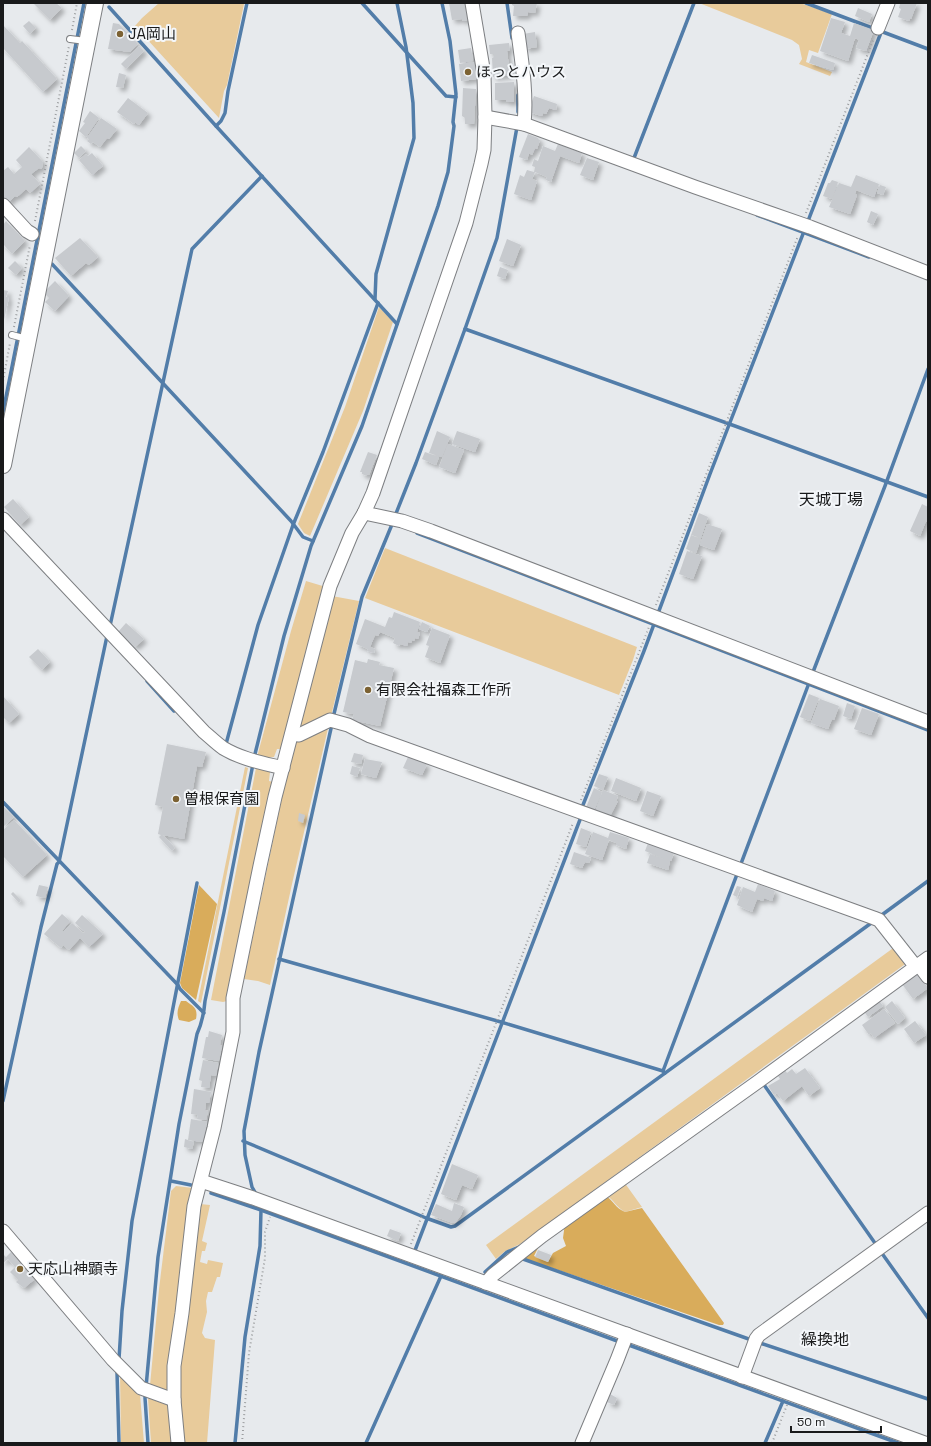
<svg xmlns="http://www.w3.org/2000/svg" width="931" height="1446" viewBox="0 0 931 1446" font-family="'Space Grotesk','Noto Sans JP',sans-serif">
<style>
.green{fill:#e8cb9b}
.forest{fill:#d9ac5b}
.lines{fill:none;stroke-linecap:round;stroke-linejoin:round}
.stream{stroke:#527da9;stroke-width:3.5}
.building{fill:#c7cace;filter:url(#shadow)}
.service-casing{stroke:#7d7f82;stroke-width:8}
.minor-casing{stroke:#7d7f82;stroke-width:15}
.tertiary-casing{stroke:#7d7f82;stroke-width:18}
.path{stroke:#9c9ea0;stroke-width:2;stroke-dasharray:1 3;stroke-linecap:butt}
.service{stroke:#fff;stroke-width:6}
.minor{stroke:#fff;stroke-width:13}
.tertiary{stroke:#fff;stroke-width:16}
.poi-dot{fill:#7c6233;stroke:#f4f7fa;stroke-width:1.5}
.labels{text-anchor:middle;stroke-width:4;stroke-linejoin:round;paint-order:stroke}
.poi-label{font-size:15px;fill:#191a1b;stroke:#f4f7fa;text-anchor:start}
.neighbourhood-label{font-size:16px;fill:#191a1b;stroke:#f4f7fa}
</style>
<defs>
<filter id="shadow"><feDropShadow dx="3.5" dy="3.5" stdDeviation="2" flood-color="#0004"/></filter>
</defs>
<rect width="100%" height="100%" fill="#e7eaed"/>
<g class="green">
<polygon points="159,3 242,3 244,4 227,85 224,91 219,118 135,26 142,18"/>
<polygon points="699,3 800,3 832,14 818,53 809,50 806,62 832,72 830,76 799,64 802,59 799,45 792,40"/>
<polygon points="379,307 393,322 363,411 310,536 304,533 298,524 345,407"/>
<polygon points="385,548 637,647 633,660 619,695 365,598"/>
<polygon points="306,581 326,587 283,749 277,749 274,757 262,758 257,757 291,631"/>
<polygon points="332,596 359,601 331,716 300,729 298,725"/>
<polygon points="329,724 292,884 270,985 258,981 244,979 293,745 301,738"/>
<polygon points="245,767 248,768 201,1003 198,1001"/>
<polygon points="256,768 270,772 269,781 273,782 227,1001 223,1002 211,1000"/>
<polygon points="896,946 908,962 520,1244 504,1252 496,1259 486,1245"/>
<path d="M 624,1182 L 642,1207 L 625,1212 C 616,1207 615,1201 606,1195 Z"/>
<polygon points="176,1186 193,1188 167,1390 150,1385 159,1289 171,1191"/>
<polygon points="200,1204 210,1205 202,1241 207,1243 205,1251 202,1251 200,1262 207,1264 208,1260 223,1263 220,1277 217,1277 212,1292 208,1292 206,1301 207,1312 202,1333 205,1338 215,1340 207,1443 181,1443 179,1395 180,1368"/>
<polygon points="120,1372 140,1394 144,1443 121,1443"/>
<polygon points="148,1398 170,1406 172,1443 151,1443"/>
</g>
<g class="forest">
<polygon points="199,885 217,904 196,1000 182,988 180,983"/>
<path d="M 181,1001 L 186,1001 C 194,1007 198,1008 196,1019 L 189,1022 L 179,1020 C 176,1013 178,1008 181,1001 Z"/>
<path d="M 605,1195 C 614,1201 615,1208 625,1212 L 642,1208 L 724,1323 L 723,1325 L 719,1325 L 526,1259 L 524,1256 L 545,1241 L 538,1248 L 534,1256 L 548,1262 L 553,1253 L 566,1246 L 563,1238 L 565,1223 Z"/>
</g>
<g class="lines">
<g class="stream">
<polyline points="362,3 446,96 456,97"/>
<polyline points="507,3 512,38"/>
<polyline points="806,3 928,49"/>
<polyline points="109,7 216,126 397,324"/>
<polyline points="518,112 518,95"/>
<polyline points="216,126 221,121 225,113 228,91 247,3"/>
<polyline points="634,158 694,3"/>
<polyline points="757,215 869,257"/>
<polyline points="52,264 291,521 303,537 313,541"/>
<polyline points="375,299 376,274 414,138 413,103 406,47 397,3"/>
<polyline points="465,329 735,426 928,497"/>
<polyline points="3,412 84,3"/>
<polyline points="395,516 416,463 465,329 497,238 517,127"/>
<polyline points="417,533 928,730"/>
<polyline points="110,626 192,249 262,176"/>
<polyline points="813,672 885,486 928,369"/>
<polyline points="147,681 174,711"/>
<polyline points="333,718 362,597 393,522"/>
<polyline points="226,744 258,625 293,525 323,452 378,303"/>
<polyline points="254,758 284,636 311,546 362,426 438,206 448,172 454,126 453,122 456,94 450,41 442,3"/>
<polyline points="3,802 178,985 180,989 204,1013"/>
<polyline points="581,810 644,651 710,474 882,30"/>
<polyline points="879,917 928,881"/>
<polyline points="279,959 501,1022 663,1071"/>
<polyline points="665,1073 663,1071 809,683"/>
<polyline points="762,1082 877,1246"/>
<polyline points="3,1101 41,927 57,864 59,862 107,636"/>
<polyline points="243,1141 426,1218 451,1227 455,1226 874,921"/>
<polyline points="171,1181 191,1185"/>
<polyline points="211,1193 261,1210 260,1246 245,1337 235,1443"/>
<polyline points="256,1194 252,1187 245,1155 244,1131 259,1052 332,724"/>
<polyline points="261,1210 620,1342"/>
<polyline points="881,1252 928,1318"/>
<polyline points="414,1253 581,817"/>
<polyline points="521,1256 523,1259 760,1343 928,1399"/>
<polyline points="485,1272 507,1252 519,1247"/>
<polyline points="626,1344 898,1443"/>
<polyline points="119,1359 122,1311 132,1221 197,883"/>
<polyline points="117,1372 119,1443"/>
<path d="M 148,1443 L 145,1398 L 158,1257 L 179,1124 L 197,1034 C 202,1023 204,1013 205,1001 L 224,912 L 253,764"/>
<polyline points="366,1443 441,1276"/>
<polyline points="765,1443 783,1401"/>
</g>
</g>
<g class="building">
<polygon points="33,3 56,3 62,8 50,20"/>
<polygon points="449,3 466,3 468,20 463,21 462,19 452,20"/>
<polygon points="512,3 537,3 535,13 528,12 527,16 513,16 514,6 512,5"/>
<polygon points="903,3 917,3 911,19 910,18 909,21 898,17 901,9 899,8 900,4 903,4"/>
<polygon points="858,8 872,14 869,22 855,16"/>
<polygon points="831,18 845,22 841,33 850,36 854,23 874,30 866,51 856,48 859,40 855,38 848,61 820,51"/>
<polygon points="29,21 36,28 30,34 23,26"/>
<polygon points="113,23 119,24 138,44 130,52 108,49"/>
<polygon points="3,25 20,43 22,41 57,79 43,92 3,48"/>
<polygon points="535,32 537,47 525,49 523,34"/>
<polygon points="509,43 510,51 507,51 509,67 510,67 511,75 493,77 492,58 494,57 494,54 490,54 489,45"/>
<polygon points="139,46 144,51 126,69 121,64"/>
<polygon points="471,48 473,61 460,63 458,50"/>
<polygon points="812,55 835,63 833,70 809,63"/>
<polygon points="475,62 477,79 461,81 459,64"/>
<polygon points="119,73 126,75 123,88 116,87"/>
<polygon points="514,82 514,102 506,102 506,100 495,100 495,83"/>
<polygon points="463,88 476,89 474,124 465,124 465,118 462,116"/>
<polygon points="534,96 557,104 556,110 549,108 546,114 543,113 542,116 528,112"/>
<polygon points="128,98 148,113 139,125 135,122 134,124 117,112"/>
<polygon points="90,111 99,118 86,137 79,131 85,123 83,122"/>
<polygon points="101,118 117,129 109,139 107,138 100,147 93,142 91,144 87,141 89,139 87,138"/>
<polygon points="528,134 538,138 538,139 540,140 537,149 535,148 532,155 529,153 527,160 519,157"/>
<polygon points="558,144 582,153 579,163 560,156 551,182 546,180 547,177 535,172 532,179 537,181 531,200 514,194 520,175 524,177 527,170 534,172 535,167 532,166 534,159 538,161 543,146 555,151"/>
<polygon points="81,146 86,151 79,158 74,153"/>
<polygon points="29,147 43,162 42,168 41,169 39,168 31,174 40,184 30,193 26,189 17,197 15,196 8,203 3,198 3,171 8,167 14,174 22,167 16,160"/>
<polygon points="92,153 103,166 92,175 79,160 86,154 88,156"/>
<polygon points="587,158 599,162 593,180 580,175"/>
<polygon points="856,175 879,184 874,197 856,190 855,194 857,195 850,214 829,207 839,183 851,187"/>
<polygon points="832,180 838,182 832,199 823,196 828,183 830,183"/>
<polygon points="880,185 886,187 883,195 877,193"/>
<polygon points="871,211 878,214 873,225 867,222"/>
<polygon points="6,221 25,241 12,254 4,245 3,247 3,225"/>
<polygon points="80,238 98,257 89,265 86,263 71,276 55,258"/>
<polygon points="507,239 521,245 513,266 499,261"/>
<polygon points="15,261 22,268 16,275 8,268"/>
<polygon points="500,267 508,270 505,279 497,276"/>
<polygon points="55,281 69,296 55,311 45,302 49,298 45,294 46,290"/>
<polygon points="3,290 8,291 6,297 9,297 4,320"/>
<polygon points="437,431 450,437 442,457 429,453"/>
<polygon points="457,431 480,439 475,452 452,444"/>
<polygon points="448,444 464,450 455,473 439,467"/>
<polygon points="368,452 377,455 369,475 367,474 367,476 362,474 362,472 360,472"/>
<polygon points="425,452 439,457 436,465 422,459"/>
<polygon points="13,499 29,517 20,525 4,507"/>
<polygon points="922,504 928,507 928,522 926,521 920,536 910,531"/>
<polygon points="699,513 708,517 701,538 691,535"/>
<polygon points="707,524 722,529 714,550 700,545"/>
<polygon points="691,535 701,539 696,553 686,549"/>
<polygon points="687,551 702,556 693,579 679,574"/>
<polygon points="394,612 420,622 418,629 417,632 420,633 418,639 415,638 414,641 412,640 411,643 408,642 407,646 400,644 399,646 393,643 395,638 380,632 378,636 375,635 370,647 375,649 374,653 367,651 368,649 356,644 365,619 385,627 389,617 392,618"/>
<polygon points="422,622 430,626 427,632 419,629"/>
<polygon points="126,623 144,639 135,647 118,632"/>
<polygon points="432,628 450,635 440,663 425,657 429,646 426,645"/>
<polygon points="38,649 50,662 42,670 29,657"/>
<polygon points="368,659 380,662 379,665 394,668 380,726 352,720 354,714 343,712 355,660 367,663"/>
<polygon points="809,694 819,698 810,721 800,717"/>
<polygon points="3,696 19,714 9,723 3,717"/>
<polygon points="820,699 839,706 834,720 832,719 828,729 811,723"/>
<polygon points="847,703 855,706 851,719 843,716"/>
<polygon points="862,708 879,714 871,735 854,729"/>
<polygon points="167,744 206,752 202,767 197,766 184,839 163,835 175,848 172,851 159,837 161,835 158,834 163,807 155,805"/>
<polygon points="354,753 363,755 361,764 351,762"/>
<polygon points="408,757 427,764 422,775 403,768"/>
<polygon points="365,759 382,762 376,778 361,774"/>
<polygon points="352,766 360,768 357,777 350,774"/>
<polygon points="599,774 608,777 603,790 594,786"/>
<polygon points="616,778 641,788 636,801 611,791"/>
<polygon points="594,788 602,792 593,813 585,810"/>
<polygon points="603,790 618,796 616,801 618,801 609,818 595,812"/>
<polygon points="647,791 661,796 653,816 640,811"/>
<polygon points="3,806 14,817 3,827"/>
<polygon points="299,813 305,815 303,823 298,821"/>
<polygon points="14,820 47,855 23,877 3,856 3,830"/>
<polygon points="581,828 591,832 586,847 576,844"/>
<polygon points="593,832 608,838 610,832 629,838 626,849 616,845 616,843 609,840 602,860 585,854"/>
<polygon points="648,843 674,853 671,861 645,851"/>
<polygon points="574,852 591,858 589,863 585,862 582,868 570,864"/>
<polygon points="650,854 670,861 668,870 647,863"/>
<polygon points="758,884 775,891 772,901 764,898 763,901 757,899 752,912 737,905 743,887 755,892"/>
<polygon points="39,885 48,887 45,898 36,896"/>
<polygon points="737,886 741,887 737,897 733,895"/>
<polygon points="13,892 21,900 19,903 11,894"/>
<polygon points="62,914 70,921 62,931 63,932 72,923 83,933 85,932 75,923 82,915 103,934 89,947 80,938 69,950 63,945 61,948 44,934"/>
<polygon points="917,974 928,988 913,999 902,984"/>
<polygon points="878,999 883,1006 868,1017 863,1010"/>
<polygon points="892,1001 905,1018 898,1024 885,1007"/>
<polygon points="884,1009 895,1023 874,1038 871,1033 869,1035 862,1025"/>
<polygon points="915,1021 926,1035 914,1043 904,1029"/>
<polygon points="209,1031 222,1035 220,1045 222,1046 219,1061 202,1058 206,1037 208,1037"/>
<polygon points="203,1060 218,1063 216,1076 211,1075 209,1088 201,1087 202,1081 199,1080"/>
<polygon points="805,1068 820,1088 809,1096 802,1086 783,1101 777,1093 774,1095 768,1086 780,1079 778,1076 785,1070 787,1073 792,1069 796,1074"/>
<polygon points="194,1089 211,1092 209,1103 206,1103 205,1110 208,1111 206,1120 197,1119 198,1115 191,1114"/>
<polygon points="191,1119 207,1122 203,1142 188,1140"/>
<polygon points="185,1139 194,1142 192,1149 184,1147"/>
<polygon points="452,1164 478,1175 472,1189 462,1185 456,1200 441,1194"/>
<polygon points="454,1203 464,1207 461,1215 456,1222 453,1223 431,1215 436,1204 452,1211"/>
<polygon points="390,1229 401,1233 398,1241 387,1236"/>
<polygon points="538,1250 551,1255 548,1262 535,1257"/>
<polygon points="11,1252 35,1279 24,1288 16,1282 18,1280 10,1272 15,1267 8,1259 3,1263 3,1254 6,1257"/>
<polygon points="610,1394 617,1398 614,1405 607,1402"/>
</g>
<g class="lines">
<defs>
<g id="service">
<polyline points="70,39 86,41"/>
<polyline points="12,335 27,339"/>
</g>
<g id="minor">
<polyline points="878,28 888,3"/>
<path d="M 518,33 C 522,63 527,93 524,124"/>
<polyline points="485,117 524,124 695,187 810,227 928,273"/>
<polyline points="3,205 27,231 32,234"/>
<polyline points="364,513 402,521 431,531 928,722"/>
<path d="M 3,519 L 204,732 C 210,737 216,743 223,748 C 241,759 263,763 283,768"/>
<polyline points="292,734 299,735 330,720 348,725 370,736 874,918 879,920 883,925 916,967"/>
<polyline points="919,965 928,977"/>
<polyline points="201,1181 253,1198 925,1443"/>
<polyline points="3,1231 113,1360 141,1388 174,1400"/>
<polyline points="486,1283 493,1275 542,1236 759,1081 928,958"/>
<polyline points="742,1377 756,1339 759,1335 928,1213"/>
<polyline points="178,1443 174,1400 174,1366 182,1313 194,1206 214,1128 233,1032 233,998 260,866 275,797 330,586 352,533 364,513 373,493 466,223 481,164 484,150 485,117 484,74 472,3"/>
<polyline points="582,1443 617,1360 627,1334"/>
</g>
<polyline id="tertiary" points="3,465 95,3"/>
</defs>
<use href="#service" class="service-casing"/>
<use href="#minor" class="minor-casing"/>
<use href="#tertiary" class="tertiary-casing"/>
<g class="path">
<polyline points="72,30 77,3"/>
<polyline points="806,213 874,38"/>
<polyline points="35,221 69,46"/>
<polyline points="14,327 30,245"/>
<polyline points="3,381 10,343"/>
<polyline points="656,605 798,236"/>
<polyline points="581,800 649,627"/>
<polyline points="411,1244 573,823"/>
<polyline points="242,1443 249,1353 265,1258 265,1232 270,1217"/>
<polyline points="772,1443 787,1405"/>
</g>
<use href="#service" class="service"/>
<use href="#minor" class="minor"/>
<use href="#tertiary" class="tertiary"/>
</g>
<g class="poi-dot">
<circle cx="120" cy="34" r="4"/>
<circle cx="468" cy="72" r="4"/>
<circle cx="368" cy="690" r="4"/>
<circle cx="176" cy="799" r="4"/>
<circle cx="20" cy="1269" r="4"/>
</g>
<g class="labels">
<g class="poi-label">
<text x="128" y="39">JA岡山</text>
<text x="476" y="77">ほっとハウス</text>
<text x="376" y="695">有限会社福森工作所</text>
<text x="184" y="804">曽根保育園</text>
<text x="28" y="1274">天応山神顕寺</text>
</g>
<g class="neighbourhood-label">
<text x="831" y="505">天城丁場</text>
<text x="825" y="1345">繰換地</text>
</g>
</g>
<rect width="931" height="1446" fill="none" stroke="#191a1b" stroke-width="8"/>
<path d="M791 1426v6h90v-6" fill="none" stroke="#191a1b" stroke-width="2"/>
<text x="797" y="1426" font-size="12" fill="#191a1b" stroke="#f4f7fa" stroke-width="3" paint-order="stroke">50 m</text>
</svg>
